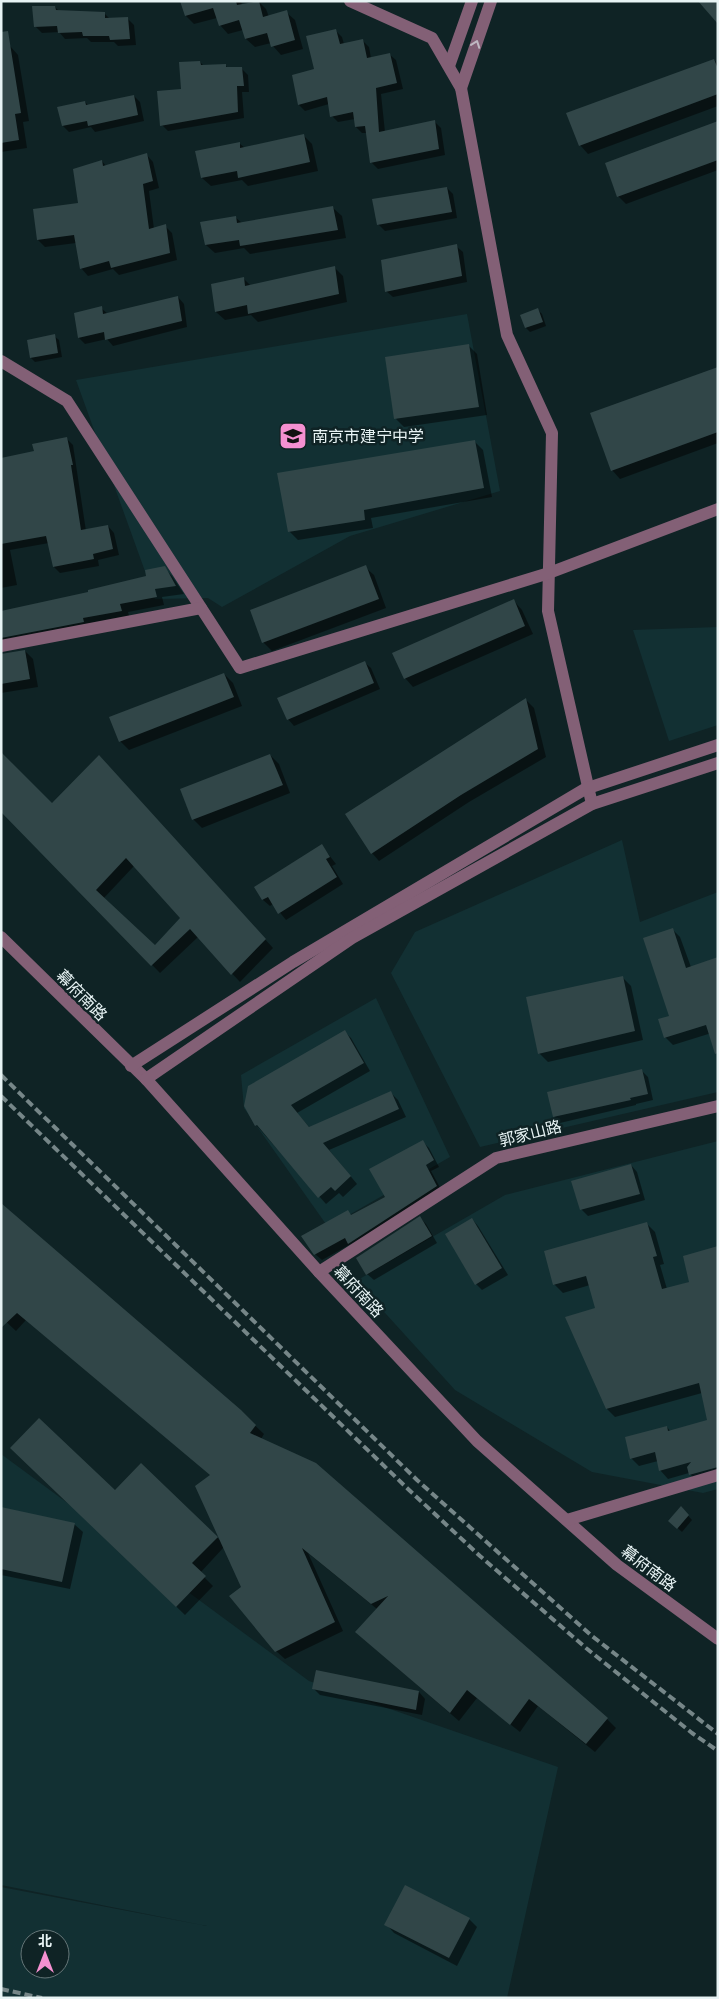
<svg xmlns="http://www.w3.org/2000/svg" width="719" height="1999" viewBox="0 0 719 1999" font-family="'Work Sans','Noto Sans SC',sans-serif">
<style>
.built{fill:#123033;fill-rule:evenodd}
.shadow{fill:#0007;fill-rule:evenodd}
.building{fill:#314648;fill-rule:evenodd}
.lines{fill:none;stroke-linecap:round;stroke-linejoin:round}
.minor{stroke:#836076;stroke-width:12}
.rail{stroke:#768688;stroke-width:4;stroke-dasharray:8 4;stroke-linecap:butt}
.oneway{stroke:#bfb8c2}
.labels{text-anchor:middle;stroke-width:5;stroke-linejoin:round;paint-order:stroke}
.poi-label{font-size:16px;fill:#e7f3f4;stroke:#0f2325;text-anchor:start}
.street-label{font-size:16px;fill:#e7f3f4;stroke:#0f2325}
</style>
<rect width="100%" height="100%" fill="#0f2325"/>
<g class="built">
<polygon points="467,314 500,491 350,536 222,607 208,598 155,599 76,380"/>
<polygon points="718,627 718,725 669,741 633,630"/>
<polygon points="622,840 640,922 718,892 718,1092 480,1147 391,973 415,932"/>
<polygon points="376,998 450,1157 328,1227 244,1108 241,1075"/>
<polygon points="718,1141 718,1489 703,1493 592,1472 455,1390 356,1281 505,1195"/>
<path d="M 1,1454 L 309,1681 L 558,1767 L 507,1998 L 1,1998 L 1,1887 L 207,1926 L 1,1885 ZM 30,1939 L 60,1939 L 60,1969 L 30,1969 Z"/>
</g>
<g class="shadow">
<polygon points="182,1 241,1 242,5 258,1 266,9 269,17 286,12 295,20 303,49 281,55 273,46 271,43 255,47 246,39 243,30 228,34 220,25 217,18 194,24 186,16"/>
<polygon points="55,7 59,11 104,13 110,19 127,18 134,25 136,45 118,46 114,42 91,42 87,38 65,39 59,32 42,33 35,26"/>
<polygon points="336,31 342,37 344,44 362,40 369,47 371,58 389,54 396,60 403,89 381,94 385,132 434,121 441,128 445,155 378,169 371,162 367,133 362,133 356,127 355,119 338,122 332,116 329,104 305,111 299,105"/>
<polygon points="10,46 18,55 29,121 23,122 27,148 1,152 1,47"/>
<polygon points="714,60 718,64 718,106 588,154 580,145"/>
<polygon points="200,62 204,66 226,66 229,69 242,69 248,75 249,92 242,92 244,118 168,131 161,124"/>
<polygon points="134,96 140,102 144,121 95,132 91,127 69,132 63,126 85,102 89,106"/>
<polygon points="718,123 718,170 626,204 618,196"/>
<polygon points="304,136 312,144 318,171 248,186 242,180 211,186 202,178 196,152 239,143 245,148"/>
<polygon points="146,154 153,162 159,188 149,191 154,229 165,226 172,233 177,260 119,275 113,269 88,276 81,268 76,243 45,247 38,240 80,204 102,161 106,166"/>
<polygon points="447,188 453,194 457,218 385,231 378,224"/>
<polygon points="333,208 342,216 346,238 250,254 244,248 215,253 206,245 235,217 242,223"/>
<polygon points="456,246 463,252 467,282 393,297 386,291"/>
<polygon points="334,267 343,276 347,302 258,322 251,315 225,320 216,312 212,285 243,278 251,286"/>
<polygon points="178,297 184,304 187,327 113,346 107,339 85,344 79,338 76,314 101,308 108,314"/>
<polygon points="538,310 542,314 546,326 530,332 526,328"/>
<polygon points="54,336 59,340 62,357 35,362 31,358 28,341"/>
<polygon points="469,346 477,354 487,415 404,427 396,419"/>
<polygon points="718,368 718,443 620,479 612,470"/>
<polygon points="66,438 73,445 86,531 108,526 114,533 119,555 98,560 99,566 60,573 54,567 49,543 10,550 17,585 1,588 1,459 35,452"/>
<polygon points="475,442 483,450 492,497 371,518 373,528 298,540 289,531"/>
<polygon points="365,567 374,575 386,608 272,651 264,643 251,611"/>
<polygon points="164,568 172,576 184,594 162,597 164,605 128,612 130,619 3,648 1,655 25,651 33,659 38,687 1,693 1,612 90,593 148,577"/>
<polygon points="514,601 522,610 533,634 413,687 405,678"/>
<polygon points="364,662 371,668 380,689 294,726 288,719"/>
<polygon points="224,674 233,683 242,706 129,750 120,741"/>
<polygon points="526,700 534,708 546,757 469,802 379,861 372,853"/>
<polygon points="270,755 279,764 290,793 202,828 193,819"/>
<path d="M 107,765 L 273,948 L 240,982 L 198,937 L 160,973 L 1,810 L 52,805 ZM 134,866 L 181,918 L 155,947 L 103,899 Z"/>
<polygon points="322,846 336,864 332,866 343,884 286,920 273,904 270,906 263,900 256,887"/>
<polygon points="672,929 680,937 691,967 718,1031 673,1045 665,1037 671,1016"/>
<polygon points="622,977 631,986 643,1040 548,1062 539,1053"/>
<polygon points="344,1031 351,1038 370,1071 297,1113 310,1128 391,1093 398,1100 406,1117 329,1150 357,1184 343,1197 339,1193 326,1204 256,1125"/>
<polygon points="642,1071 648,1077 653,1100 636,1104 636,1105 560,1123 554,1117"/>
<polygon points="422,1141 429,1148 439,1167 431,1171 443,1193 322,1260 315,1254 352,1216 386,1197"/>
<polygon points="631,1165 637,1172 645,1200 588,1216 581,1209"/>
<polygon points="1,1204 240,1411 264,1434 261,1439 315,1464 607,1719 616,1728 595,1752 538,1706 520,1732 477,1698 459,1721 356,1632 377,1609 308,1553 343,1631 285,1659 276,1651 243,1587 224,1547 200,1573 213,1586 185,1615 20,1456 115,1492 141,1465 223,1543 211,1475 26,1320 16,1331 1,1317"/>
<polygon points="420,1218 426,1224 437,1243 374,1280 367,1274"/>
<polygon points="472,1219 478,1226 508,1275 482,1290 476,1284"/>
<polygon points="647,1224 655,1232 664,1264 660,1265 667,1289 690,1282 718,1247 718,1477 698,1483 689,1473 668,1479 660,1470 658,1461 639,1466 631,1458 667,1427 671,1432 708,1421 702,1393 615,1417 607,1409 597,1309 590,1285 563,1293 554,1284"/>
<polygon points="1,1508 74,1524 83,1532 70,1589 1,1575"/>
<polygon points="681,1508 692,1520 682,1532 670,1521"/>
<polygon points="313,1688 419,1692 425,1699 422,1715 320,1695"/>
<polygon points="469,1919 477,1927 457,1966 394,1933 386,1924"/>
</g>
<g class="building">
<polygon points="180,1 236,1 237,5 259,1 263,17 287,10 295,40 271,47 267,33 245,39 239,20 219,26 213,8 185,16"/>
<polygon points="698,1 718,1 718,24"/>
<polygon points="32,6 55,6 56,10 105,12 105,18 128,17 130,39 110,40 109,36 83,36 82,32 58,33 57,26 34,27"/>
<polygon points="336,29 340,44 363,39 367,58 390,53 397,83 376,88 379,132 435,120 439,149 370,163 365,126 355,127 353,112 330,117 327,97 298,105 292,75 314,69 306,36"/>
<polygon points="8,31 21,113 15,114 19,140 1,143 1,32"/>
<polygon points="714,59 718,69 718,94 579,146 566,113"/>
<polygon points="200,61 201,65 226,64 226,67 242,67 244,86 237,86 238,112 160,126 157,91 181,89 179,62"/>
<polygon points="134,95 138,115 88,126 87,121 62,126 57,107 85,101 86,105"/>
<polygon points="718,121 718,160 617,197 605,163"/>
<polygon points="304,134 310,162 238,178 237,171 201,178 195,151 240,142 240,148"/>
<polygon points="147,153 153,181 143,184 149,229 166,224 170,253 111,268 109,261 80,269 74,235 37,240 33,209 78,203 73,169 102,160 103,166"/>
<polygon points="447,187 452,212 377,225 372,199"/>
<polygon points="333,206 338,230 240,246 239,240 205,245 200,222 236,216 237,223"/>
<polygon points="457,244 462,276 385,292 381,260"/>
<polygon points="335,266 339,294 248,314 247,305 215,312 211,284 244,277 245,286"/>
<polygon points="178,296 182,321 105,340 104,332 78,338 74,313 102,306 103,314"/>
<polygon points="538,308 543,322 525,328 520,315"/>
<polygon points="55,334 58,353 30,358 27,340"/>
<polygon points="469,344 479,407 394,419 385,357"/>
<polygon points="718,367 718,432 611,471 590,413"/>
<polygon points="67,437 73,465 71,465 81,530 108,525 113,549 93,554 94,559 53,567 46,536 1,544 1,458 34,451 32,444"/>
<polygon points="475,440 484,488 364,510 365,520 288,532 277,473"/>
<polygon points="366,565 379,599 262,643 250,610"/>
<polygon points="165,566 176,586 155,589 157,597 120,604 122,611 83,618 84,622 1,638 1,611 88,592 88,590 146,576 145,570"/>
<polygon points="514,599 525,626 404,679 392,653"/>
<polygon points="25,650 30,679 1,684 1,654"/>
<polygon points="365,661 374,683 287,720 277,698"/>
<polygon points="224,673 234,697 119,742 109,717"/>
<polygon points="526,698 538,749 461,795 371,854 345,814"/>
<path d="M 1,752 L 52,803 L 99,755 L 266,939 L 231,975 L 190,929 L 151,966 L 1,812 ZM 126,858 L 180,918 L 155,945 L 96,890 Z"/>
<polygon points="270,754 283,785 192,820 180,789"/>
<polygon points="322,844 330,857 326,859 337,877 278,914 268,897 262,900 254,887"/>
<polygon points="673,928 686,968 718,957 718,1053 715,1054 706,1025 664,1038 658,1019 669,1016 643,938"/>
<polygon points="623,976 635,1031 538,1054 526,997"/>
<polygon points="345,1030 364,1063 291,1105 309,1127 391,1091 399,1109 323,1143 351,1176 335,1191 331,1187 318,1198 257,1125 255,1126 244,1106 248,1086"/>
<polygon points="642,1069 648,1094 630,1098 631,1100 553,1117 547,1092"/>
<polygon points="423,1140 434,1160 426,1165 437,1186 348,1244 345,1238 314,1255 301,1236 348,1210 351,1215 385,1197 369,1169"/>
<polygon points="631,1164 640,1194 580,1210 571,1181"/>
<polygon points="1,1203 241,1410 256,1425 250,1433 316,1463 608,1718 586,1744 529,1699 510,1725 467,1690 450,1713 355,1632 388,1596 371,1604 302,1548 335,1622 275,1652 229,1596 241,1587 195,1486 210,1475 17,1313 1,1328"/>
<polygon points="420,1216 432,1236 366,1275 356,1258"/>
<polygon points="472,1218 502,1268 475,1285 445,1234"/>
<polygon points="647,1222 657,1256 653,1257 662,1289 689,1282 683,1256 718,1246 718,1467 689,1475 687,1467 691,1462 659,1471 655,1452 630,1459 625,1437 667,1426 668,1431 707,1420 699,1383 606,1409 565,1317 595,1308 586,1276 553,1285 544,1251"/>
<polygon points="39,1418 115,1490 141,1463 218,1537 192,1563 206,1576 176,1607 10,1448"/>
<polygon points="681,1506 689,1515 677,1529 668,1521"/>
<polygon points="1,1507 75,1523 62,1582 1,1569"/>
<polygon points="316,1670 419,1691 416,1710 312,1689"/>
<polygon points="405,1885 470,1918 449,1958 384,1925"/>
</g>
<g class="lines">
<g class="minor">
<polyline points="350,1 432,38 461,88 507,335 552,433 548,611 592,804"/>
<polyline points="449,66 472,1"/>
<polyline points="461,88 491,1"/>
<polyline points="1,361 67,401 240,668 549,573 718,509"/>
<polyline points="1,646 201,608"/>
<polyline points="1,937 146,1079 319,1272 477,1441 617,1565 718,1639"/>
<polyline points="131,1066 293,962 585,789 718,745"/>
<polyline points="146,1079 352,938 592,804 718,763"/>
<polyline points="319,1272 496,1158 718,1106"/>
<polyline points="567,1520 718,1475"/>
</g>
<g class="rail">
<polyline points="1,1075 417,1480 592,1636 718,1734"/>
<polyline points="1,1096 408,1489 480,1556 586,1648 692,1733 718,1751"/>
<polyline points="1,1989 42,1998"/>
</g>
</g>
<defs><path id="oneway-chevron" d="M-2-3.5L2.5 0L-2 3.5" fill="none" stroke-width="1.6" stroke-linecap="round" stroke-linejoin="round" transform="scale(1.25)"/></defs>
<use class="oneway" href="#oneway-chevron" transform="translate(476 44) rotate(-70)"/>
<defs>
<symbol id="school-square" viewBox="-11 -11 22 22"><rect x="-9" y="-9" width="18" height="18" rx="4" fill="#f590d1" stroke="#0f2325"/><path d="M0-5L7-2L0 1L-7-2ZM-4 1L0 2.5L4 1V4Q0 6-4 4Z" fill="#111"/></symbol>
</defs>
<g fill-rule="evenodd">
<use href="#school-square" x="277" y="420" width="32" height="32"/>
</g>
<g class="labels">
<g class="poi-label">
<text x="312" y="442">南京市建宁中学</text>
</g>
<g class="street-label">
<text transform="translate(82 995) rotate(45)" y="6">幕府南路</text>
<text transform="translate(530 1133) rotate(-14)" y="6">郭家山路</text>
<text transform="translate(359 1291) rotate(47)" y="6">幕府南路</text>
<text transform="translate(649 1568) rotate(37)" y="6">幕府南路</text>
</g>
</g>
<rect width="719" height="1999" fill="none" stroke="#e7f3f4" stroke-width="5"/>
<g transform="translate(45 1954)"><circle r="24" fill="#0f2325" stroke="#657678"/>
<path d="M0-4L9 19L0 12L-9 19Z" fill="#f590d1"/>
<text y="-8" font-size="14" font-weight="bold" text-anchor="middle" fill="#e7f3f4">北</text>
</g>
</svg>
